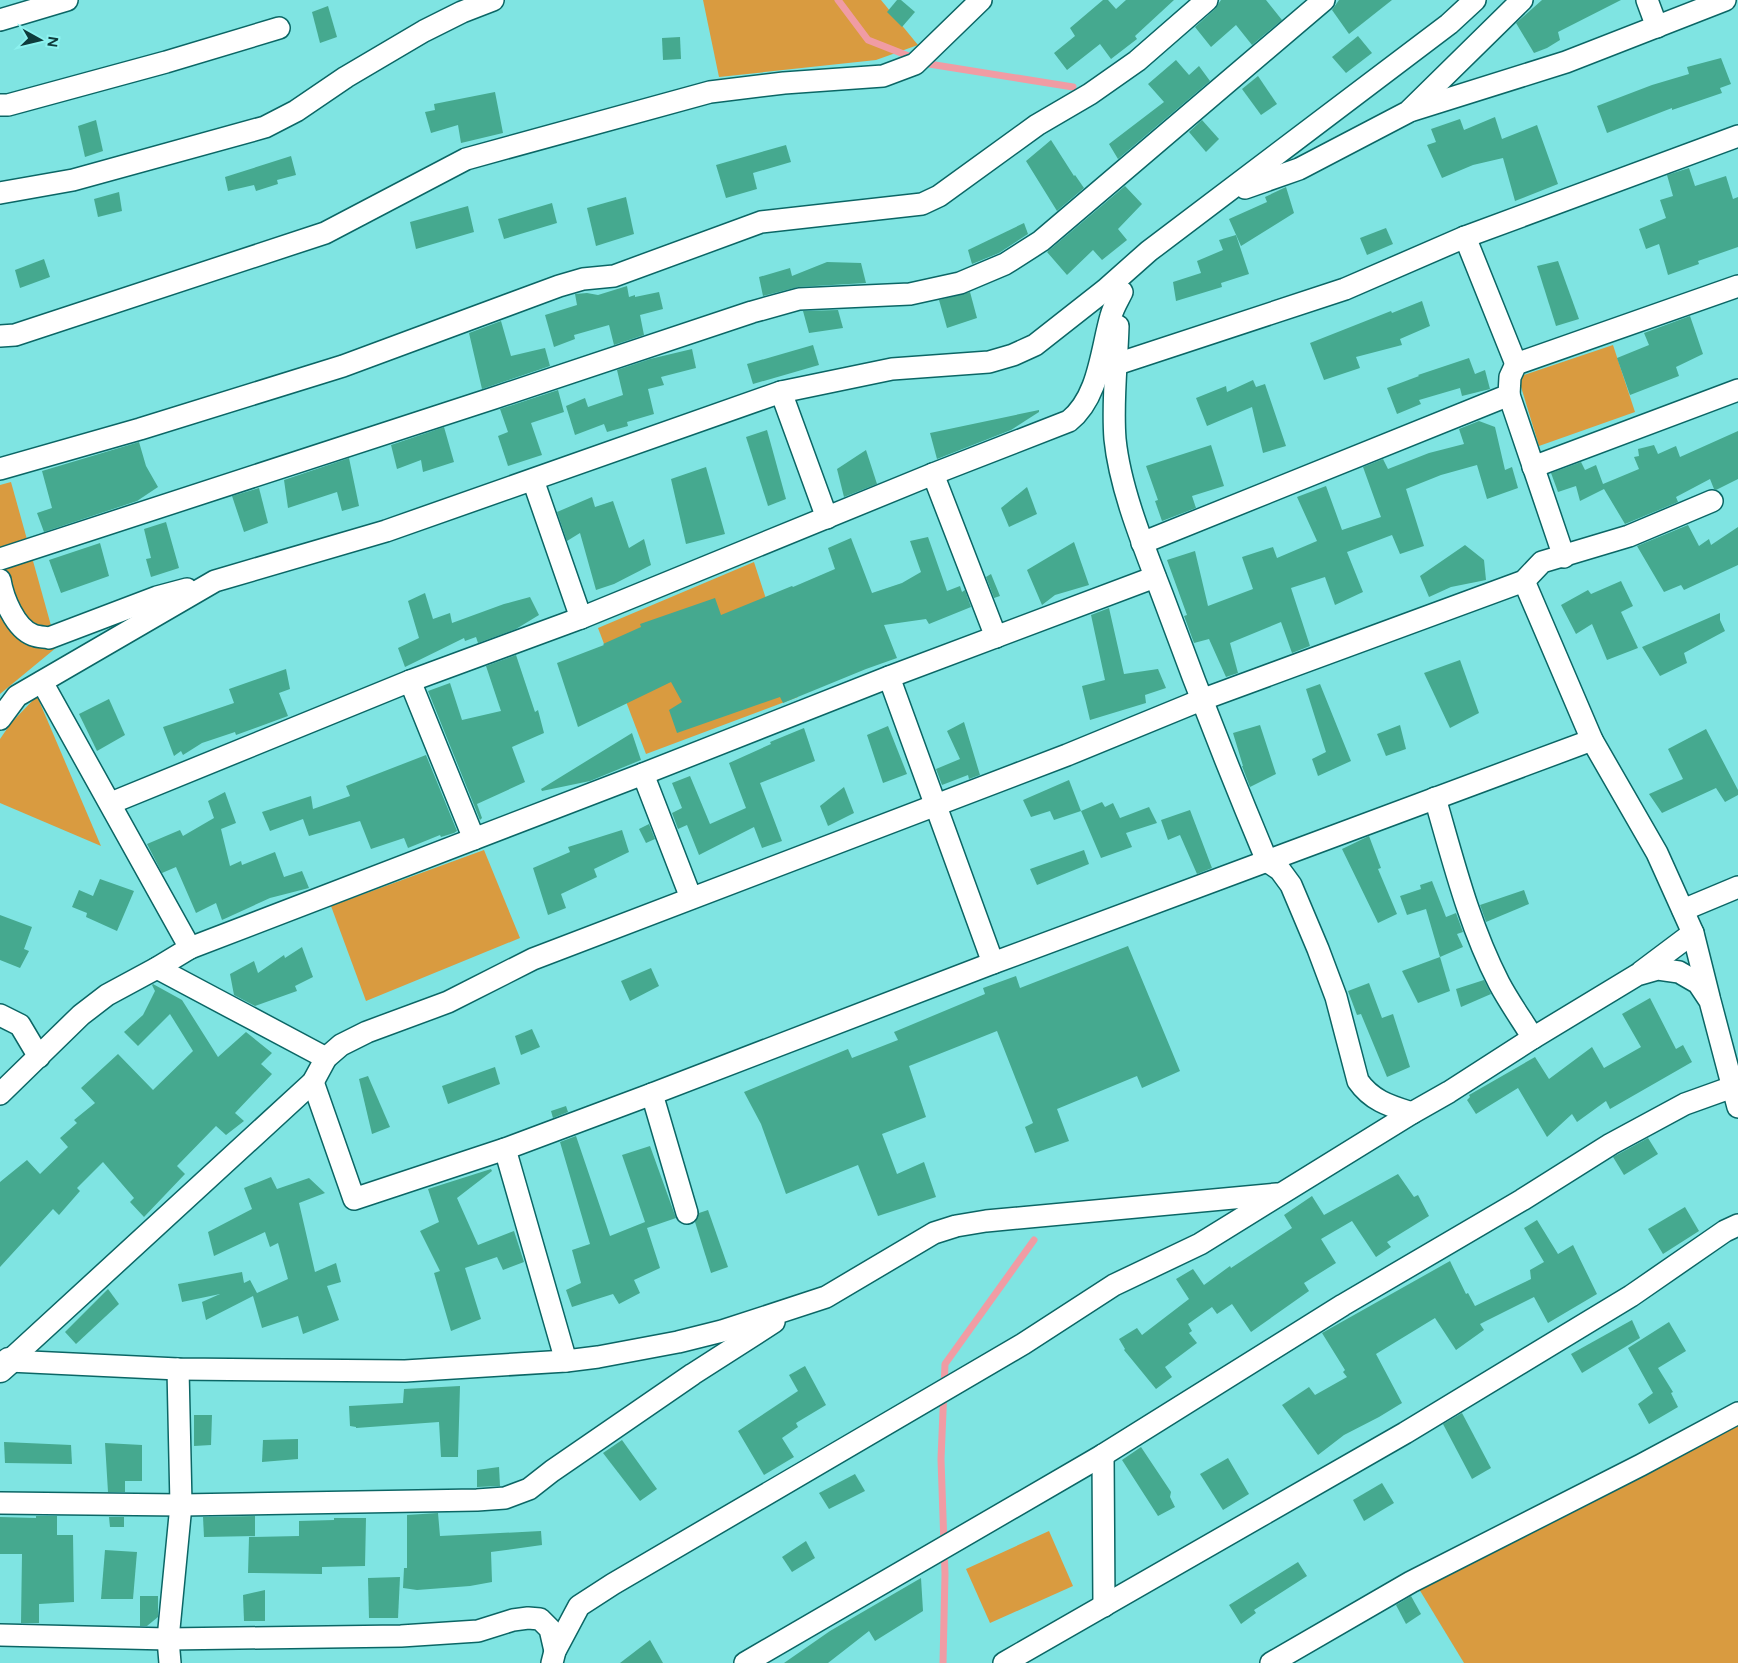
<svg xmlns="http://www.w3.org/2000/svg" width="1738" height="1663" viewBox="0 0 1738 1663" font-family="Figtree,sans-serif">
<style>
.green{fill:#d99b40}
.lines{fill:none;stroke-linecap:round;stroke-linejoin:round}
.stream{stroke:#f09ca4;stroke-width:7}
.building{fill:#45a98f}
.minor-casing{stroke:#0b6665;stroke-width:24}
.tertiary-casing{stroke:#0b6665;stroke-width:29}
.minor{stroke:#fff;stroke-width:21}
.tertiary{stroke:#fff;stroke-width:26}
</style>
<rect width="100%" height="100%" fill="#7fe4e2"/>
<g class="green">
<polygon points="703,0 881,0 918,45 876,60 719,77"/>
<polygon points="1613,345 1635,412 1539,446 1518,377"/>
<polygon points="11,482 57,647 0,694 0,485"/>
<polygon points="754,562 798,697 646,754 598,628"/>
<polygon points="37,696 101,846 0,803 0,739 11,723"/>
<polygon points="484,850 520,938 366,1001 331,906"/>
<polygon points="1738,1417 1738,1663 1464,1663 1419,1589"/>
<polygon points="1049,1531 1073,1586 990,1623 966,1569"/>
</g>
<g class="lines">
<g class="stream">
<polyline points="838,0 868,40 929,64 1073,87"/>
<polyline points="943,1663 945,1574 941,1459 945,1364 1034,1240"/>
</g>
</g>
<g class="building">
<polygon points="897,0 901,0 915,12 902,27 887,12"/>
<polygon points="1103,0 1108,0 1116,9 1126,0 1174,0 1135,36 1137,39 1111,59 1100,44 1067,70 1054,53 1075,36 1070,28"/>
<polygon points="1221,0 1266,0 1282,20 1252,45 1236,25 1211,47 1195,27 1215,9"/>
<polygon points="1339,0 1392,0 1349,34 1332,10"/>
<polygon points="1542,0 1621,0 1558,32 1560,40 1547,48 1534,53 1516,23"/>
<polygon points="328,6 337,37 320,43 312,12"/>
<polygon points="1358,36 1372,53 1346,73 1332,57"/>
<polygon points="680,37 681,59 663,60 662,38"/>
<polygon points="1721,58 1731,84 1720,88 1722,93 1672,110 1672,108 1607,133 1597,106 1652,85 1689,74 1687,67"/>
<polygon points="1176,60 1189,75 1199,66 1210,81 1118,159 1109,144 1164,102 1148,84"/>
<polygon points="1258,76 1277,104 1261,115 1242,89"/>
<polygon points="495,92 503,133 461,143 458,125 431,133 425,112 435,110 434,104"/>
<polygon points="1495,117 1502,139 1537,125 1558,184 1515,201 1503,158 1473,165 1442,178 1427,145 1436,142 1431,129 1460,119 1464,130"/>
<polygon points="96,120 103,151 85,157 78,126"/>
<polygon points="1202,120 1219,139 1206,152 1189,132"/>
<polygon points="1051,140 1074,176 1075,175 1084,188 1057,211 1026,161"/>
<polygon points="786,145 791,162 753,173 757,189 726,198 716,165"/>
<polygon points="291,156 296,175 277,180 278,184 256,191 254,185 228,191 225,177"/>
<polygon points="1689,168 1695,186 1726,176 1733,199 1738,197 1738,247 1698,261 1699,264 1668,275 1659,244 1646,249 1639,229 1666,218 1660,200 1673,196 1667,175"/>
<polygon points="1125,186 1142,204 1118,229 1127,240 1102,260 1093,250 1067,275 1047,252"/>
<polygon points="1286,187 1294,213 1241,246 1229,219 1267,202 1265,197"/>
<polygon points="119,192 122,211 98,217 94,199"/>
<polygon points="626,197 634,234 596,246 587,208"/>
<polygon points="552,203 557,223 504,239 498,219"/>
<polygon points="468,206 474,232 416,249 410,222"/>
<polygon points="1024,223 1028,234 999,253 972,264 968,250"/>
<polygon points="1386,228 1393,244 1367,255 1360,238"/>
<polygon points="1236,235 1249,274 1221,283 1222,287 1176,301 1173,282 1201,273 1197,261 1223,250 1219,240"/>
<polygon points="44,259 50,277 20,288 15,270"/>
<polygon points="1558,261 1579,319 1556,326 1537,266"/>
<polygon points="827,262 861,263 866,283 798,287 763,296 759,277 790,268 792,276"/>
<polygon points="627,286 629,297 635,295 635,297 659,292 663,309 640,315 644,335 614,345 609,325 574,335 575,339 554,347 545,315 577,305 575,294 587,293 598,295"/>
<polygon points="970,292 977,318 947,328 939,300"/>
<polygon points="1422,301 1430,326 1400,339 1402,345 1356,357 1360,368 1324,380 1310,343 1391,311 1392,313"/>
<polygon points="838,310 843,328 809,333 803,311"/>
<polygon points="1690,316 1703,354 1676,367 1679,376 1630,395 1617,358 1649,345 1644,333"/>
<polygon points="501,321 511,356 545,348 550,366 482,389 469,333"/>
<polygon points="813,345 819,365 753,384 747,364"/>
<polygon points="692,349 696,368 661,377 664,385 648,389 654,414 627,422 628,426 607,432 604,424 575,435 566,406 585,398 588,407 623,395 617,370 650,359"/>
<polygon points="1469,358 1475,374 1485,370 1490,389 1462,396 1460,388 1419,400 1421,404 1397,414 1387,388 1419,376 1418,375"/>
<polygon points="1253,380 1256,387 1265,384 1286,446 1263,453 1252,407 1207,426 1196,398 1226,386 1227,392"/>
<polygon points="558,390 564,412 531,423 542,455 508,466 498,436 508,432 500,409"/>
<polygon points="1039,410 1039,412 1011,430 937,459 930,433"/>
<polygon points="1479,421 1495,427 1505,470 1512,467 1518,488 1487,499 1477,465 1441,475 1406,489 1424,546 1400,554 1392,535 1347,552 1363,592 1335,605 1325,577 1291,588 1310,646 1292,653 1281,622 1230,643 1238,673 1226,677 1209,639 1194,643 1184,616 1187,615 1167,560 1195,551 1208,606 1253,589 1242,557 1273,547 1277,558 1317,541 1297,497 1326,486 1342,530 1381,517 1363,467 1383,459 1388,469 1429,453 1464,444 1459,429"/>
<polygon points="444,427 454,462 423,472 421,460 397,469 391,445"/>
<polygon points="767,430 786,499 768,506 746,437"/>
<polygon points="1738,431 1738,479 1716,490 1714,489 1710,479 1676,497 1678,502 1625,524 1604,489 1580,501 1576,486 1558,492 1551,473 1581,462 1585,470 1596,465 1603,484 1639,469 1634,457 1639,456 1638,449 1654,445 1658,454 1676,446 1680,457"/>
<polygon points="139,442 146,466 158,487 137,501 44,532 37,513 52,508 42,471"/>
<polygon points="1211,445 1224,486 1192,496 1196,508 1162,521 1155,501 1158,500 1146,466"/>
<polygon points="866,450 877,484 844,497 837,469"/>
<polygon points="349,458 359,506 342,511 337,492 288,508 284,480"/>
<polygon points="706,467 725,534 686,544 671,479"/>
<polygon points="1027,487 1037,514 1009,527 1001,508"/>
<polygon points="259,488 268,523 244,532 232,496"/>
<polygon points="592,497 595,507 613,501 629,548 644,539 651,565 614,584 596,590 580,533 567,541 557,512"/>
<polygon points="166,522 179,568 151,577 146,559 151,558 144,529"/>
<polygon points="1688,525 1699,546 1709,539 1711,545 1738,527 1738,565 1684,590 1681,585 1664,592 1637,546"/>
<polygon points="928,537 947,591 960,586 962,592 965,590 971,607 929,624 926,619 884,625 897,658 866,669 783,703 780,697 677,733 669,710 682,702 671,682 578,727 557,663 604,645 603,644 641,627 640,624 715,598 721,615 792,586 793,587 835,569 828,548 851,538 872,593 902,583 921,572 910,541"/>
<polygon points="1074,542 1089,585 1055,595 1042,605 1027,570"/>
<polygon points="100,543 109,576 61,593 49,560"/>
<polygon points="1465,545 1484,560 1486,580 1451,587 1429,597 1420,576"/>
<polygon points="991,574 1000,596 994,598 986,577"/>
<polygon points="1621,581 1633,606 1621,612 1638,648 1607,660 1592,624 1576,634 1561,605 1588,590 1591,594"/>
<polygon points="425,593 433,619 450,613 452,623 504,604 530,597 539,615 516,629 478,643 476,637 465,641 464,638 405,667 398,648 419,638 408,601"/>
<polygon points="1109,608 1124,674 1158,669 1166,688 1145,695 1146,703 1090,720 1082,686 1105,680 1091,615"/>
<polygon points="1720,613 1720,620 1725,631 1684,653 1687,663 1660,676 1642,647"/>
<polygon points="516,655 535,712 538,710 544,733 512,747 525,782 477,804 482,818 480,820 428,691 450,683 462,720 501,711 486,666"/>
<polygon points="1460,660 1479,713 1450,728 1424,673"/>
<polygon points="286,669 290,689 279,693 288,716 236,735 235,732 202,743 183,755 181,751 174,756 163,727 234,703 229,689"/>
<polygon points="1320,684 1351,761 1318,776 1312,759 1326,752 1306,689"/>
<polygon points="109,699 125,735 97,751 79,714"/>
<polygon points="964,722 980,775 969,779 968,775 942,785 936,769 960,759 947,731"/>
<polygon points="1260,725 1276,774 1250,787 1242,766 1243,766 1233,733"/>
<polygon points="1400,725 1406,749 1386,756 1377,734"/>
<polygon points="888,726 907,774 883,783 867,735"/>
<polygon points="804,728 815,761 760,783 782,841 762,848 754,827 699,855 687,825 678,829 672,813 682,808 672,783 690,776 710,824 746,808 729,763 771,744 770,742"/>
<polygon points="1706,729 1738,790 1738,795 1725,802 1716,788 1662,813 1649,794 1683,779 1668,749"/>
<polygon points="632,733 641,760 590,781 542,791 541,789"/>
<polygon points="426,755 457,831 454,833 441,837 440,835 408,848 404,838 371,849 360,821 309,836 303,819 270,831 262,812 311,796 313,809 350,796 346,786"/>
<polygon points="1069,780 1081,811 1054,820 1050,811 1031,817 1023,800"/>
<polygon points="844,787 854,813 828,826 820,806"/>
<polygon points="225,792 236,823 221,829 230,866 241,861 242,865 275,852 284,877 302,871 309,888 270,898 222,920 216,903 196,913 176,867 162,873 147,844 180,830 183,836 214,818 208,801"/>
<polygon points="1102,802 1105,807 1113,803 1120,818 1149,807 1157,823 1126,833 1132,847 1101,858 1081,811"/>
<polygon points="1190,810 1212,868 1197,874 1180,835 1168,840 1161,820"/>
<polygon points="649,824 655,839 646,843 639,829"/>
<polygon points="622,830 629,852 594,869 597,877 561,894 566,908 548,915 533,868 570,852 568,847"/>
<polygon points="1369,836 1381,868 1378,869 1397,914 1378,923 1342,849"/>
<polygon points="1084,850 1089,864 1037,885 1030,869"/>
<polygon points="100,879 134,891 117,931 86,917 87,913 72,907 79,890 93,896"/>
<polygon points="1432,881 1446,917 1456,913 1463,932 1457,934 1463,947 1440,957 1426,909 1407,915 1400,896 1421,889 1420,885"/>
<polygon points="1524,890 1529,904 1486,922 1480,905"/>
<polygon points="0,915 32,927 24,949 29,951 20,968 0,960"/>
<polygon points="1128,946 1180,1071 1142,1088 1137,1076 1057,1109 1069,1141 1035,1153 1025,1127 1033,1123 997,1031 909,1066 926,1117 882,1134 897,1174 924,1162 936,1197 878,1216 858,1165 786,1194 761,1124 744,1092 848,1049 852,1058 898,1040 894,1032 985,994 983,988 1016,976 1020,988"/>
<polygon points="302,947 313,977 295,986 297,991 255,1006 234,995 230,974 254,961 258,973 284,955 285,958"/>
<polygon points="1440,957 1450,991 1418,1003 1402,971"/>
<polygon points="651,968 659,986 630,1001 621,981"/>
<polygon points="1484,980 1491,994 1461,1007 1456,989"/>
<polygon points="1369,983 1382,1018 1393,1014 1410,1067 1387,1077 1361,1014 1357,1015 1348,991"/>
<polygon points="153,984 182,1000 218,1057 246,1032 272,1053 261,1064 272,1074 235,1113 244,1121 226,1135 216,1126 177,1166 185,1174 144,1217 130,1202 134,1198 103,1162 77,1188 80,1191 59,1215 53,1209 0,1267 0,1182 27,1160 40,1174 68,1147 60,1138 77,1123 74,1120 95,1103 81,1088 118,1054 153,1090 193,1051 170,1014 138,1046 124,1032 143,1015 155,991 152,985"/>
<polygon points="1650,998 1676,1049 1683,1045 1692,1062 1610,1109 1606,1101 1577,1122 1572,1114 1547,1137 1518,1088 1476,1114 1467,1100 1470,1097 1469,1095 1535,1057 1549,1079 1592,1047 1604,1068 1641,1047 1622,1014"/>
<polygon points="532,1029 540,1047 521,1055 515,1036"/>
<polygon points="495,1067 500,1084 448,1104 442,1086"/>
<polygon points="368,1076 390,1127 372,1134 359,1079"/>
<polygon points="566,1106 568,1112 553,1118 551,1111"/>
<polygon points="576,1136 610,1236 645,1222 622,1155 650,1146 676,1218 647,1228 660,1268 634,1280 640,1293 619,1304 613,1294 572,1307 566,1290 581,1283 572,1250 590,1244 560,1142"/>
<polygon points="1648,1138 1658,1154 1624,1175 1613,1157"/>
<polygon points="491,1169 492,1171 457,1198 478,1245 514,1231 524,1262 503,1270 497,1257 465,1268 481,1319 451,1331 434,1273 440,1271 420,1231 439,1222 428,1189"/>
<polygon points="1398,1174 1414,1197 1418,1195 1429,1216 1387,1242 1391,1247 1376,1257 1352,1221 1321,1239 1336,1263 1304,1283 1309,1291 1251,1332 1232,1304 1217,1314 1212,1307 1188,1324 1192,1331 1189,1333 1197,1343 1165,1367 1172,1377 1156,1389 1124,1350 1125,1349 1119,1339 1137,1328 1142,1335 1189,1299 1176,1279 1193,1269 1204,1285 1230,1266 1231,1268 1292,1228 1284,1215 1312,1196 1324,1215"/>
<polygon points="271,1177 277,1189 309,1178 325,1193 299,1203 315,1272 336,1263 341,1282 327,1286 339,1320 303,1334 298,1316 262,1328 253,1296 206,1320 202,1302 220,1294 182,1302 178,1284 242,1272 244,1283 250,1280 257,1293 288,1279 278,1243 270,1247 265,1232 214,1256 208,1232 252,1209 244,1188"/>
<polygon points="1685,1207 1699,1231 1663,1254 1648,1229"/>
<polygon points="708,1210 728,1267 711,1273 695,1222 699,1213"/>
<polygon points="1537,1220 1558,1254 1573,1245 1597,1294 1548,1323 1534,1297 1480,1324 1484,1330 1456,1350 1435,1318 1376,1354 1402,1403 1379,1417 1344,1435 1318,1455 1282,1405 1309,1387 1315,1395 1347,1377 1343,1372 1345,1370 1322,1333 1450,1261 1466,1294 1468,1293 1475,1306 1531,1279 1530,1270 1544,1262 1524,1228"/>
<polygon points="108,1289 119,1304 76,1344 65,1332"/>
<polygon points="1632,1320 1640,1338 1582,1373 1571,1354"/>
<polygon points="1669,1322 1686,1351 1658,1368 1673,1392 1671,1393 1678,1407 1649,1424 1638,1404 1653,1393 1628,1348"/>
<polygon points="805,1366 826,1405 796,1423 798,1427 782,1438 794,1457 764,1475 738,1431 798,1391 789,1375"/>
<polygon points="460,1386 458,1457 441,1457 439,1422 356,1428 356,1427 350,1426 349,1406 403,1403 404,1389"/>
<polygon points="1462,1413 1491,1468 1472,1479 1443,1424"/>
<polygon points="194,1415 212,1415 211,1445 194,1446"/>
<polygon points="298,1439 298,1459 262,1462 263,1440"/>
<polygon points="622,1440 657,1489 640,1501 603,1453"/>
<polygon points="4,1442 71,1445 72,1464 5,1463"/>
<polygon points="105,1443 142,1445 142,1481 125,1481 125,1492 108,1492"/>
<polygon points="1141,1447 1171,1492 1170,1497 1175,1507 1158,1516 1122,1460"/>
<polygon points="1228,1458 1249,1494 1223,1510 1200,1474"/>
<polygon points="499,1467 500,1486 477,1487 477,1470"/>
<polygon points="855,1474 865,1491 829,1509 819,1493"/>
<polygon points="1382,1483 1394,1503 1364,1521 1353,1500"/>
<polygon points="438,1513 440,1536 541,1531 542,1545 491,1552 492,1582 470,1586 417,1590 403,1588 404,1568 407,1568 407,1515"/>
<polygon points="36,1516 57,1516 57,1535 73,1535 74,1602 39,1604 39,1623 21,1623 22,1554 0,1554 0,1517 36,1518"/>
<polygon points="255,1516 255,1536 204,1537 203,1517"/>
<polygon points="109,1517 124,1517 124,1527 110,1527"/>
<polygon points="334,1518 366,1518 365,1566 322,1567 322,1574 248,1573 249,1537 299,1536 299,1521 334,1520"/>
<polygon points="806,1541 815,1558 792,1572 782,1557"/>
<polygon points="105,1550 137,1552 133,1599 101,1599"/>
<polygon points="1298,1562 1307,1576 1254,1610 1256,1613 1241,1624 1229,1605"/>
<polygon points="400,1577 398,1618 369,1618 368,1578"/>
<polygon points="921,1578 923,1611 875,1641 869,1631 828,1663 784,1663 830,1631"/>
<polygon points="265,1590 265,1621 244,1621 243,1595"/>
<polygon points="140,1596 158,1596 158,1617 147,1626 140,1626"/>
<polygon points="1411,1596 1421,1614 1406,1624 1396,1605"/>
<polygon points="650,1640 663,1663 620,1663"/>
</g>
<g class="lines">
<defs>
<g id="minor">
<polyline points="1647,0 1657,27"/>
<polyline points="0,20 67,0"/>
<polyline points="0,105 8,105 166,62 279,28"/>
<polyline points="1413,110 1566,62 1725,0"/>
<polyline points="1245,188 1299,169 1408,112 1522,0"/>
<polyline points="0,193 73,180 265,127 296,111 346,77 424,31 462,12 493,0"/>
<polyline points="1465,237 1516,364"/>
<path d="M 1118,326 C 1117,363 1112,401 1115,439 C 1120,489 1144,547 1162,594 C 1195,684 1230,773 1267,861 L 1280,870 L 1291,885 L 1318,949 L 1336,997 L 1358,1081 C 1372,1101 1390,1106 1412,1113"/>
<polyline points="0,336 15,335 325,233 466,159 710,92 784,83 883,76 915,64 981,0"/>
<polyline points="1117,364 1345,289 1465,237 1738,136"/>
<polyline points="781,392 827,518"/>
<polyline points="1509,395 1564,557"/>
<polyline points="1533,467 1738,390"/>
<polyline points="0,469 140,429 343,366 559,286 583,279 614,276 761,222 922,204 939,196 1037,125 1090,94 1137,61 1207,0"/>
<polyline points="933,474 996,637"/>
<polyline points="533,480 581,618"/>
<polyline points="1142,543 1509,395 1510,377 1516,364 1738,286"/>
<polyline points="0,559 494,398 752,312 799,299 910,294 960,283 1005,264 1041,241 1324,0"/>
<path d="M 0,580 C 3,598 15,628 33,635 C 38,637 44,637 49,638 L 157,597 L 187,589"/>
<polyline points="1524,581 1592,740 1657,853 1693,933 1709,997"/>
<polyline points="889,677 993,963"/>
<polyline points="410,681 474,839"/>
<polyline points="42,682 190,948"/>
<polyline points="0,719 17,696 215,581 386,531 781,392 892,369 989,362 1013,355 1035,345 1105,290 1149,251 1449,24 1475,0"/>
<polyline points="643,774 691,898"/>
<path d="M 1435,798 C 1453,860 1469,925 1499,983 C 1509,1002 1522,1020 1533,1038"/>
<path d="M 111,803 L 410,681 L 581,618 L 933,474 L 1069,421 C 1099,397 1101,351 1111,316 C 1113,308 1118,300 1122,292"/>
<polyline points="1683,910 1738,887"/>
<polyline points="157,968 326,1058"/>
<polyline points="1641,972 1693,933"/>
<polyline points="0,1015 20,1025 39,1057"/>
<polyline points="313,1082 354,1199 505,1149 652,1094 993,963 1592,740"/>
<polyline points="0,1094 81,1015 107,995 157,968 190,948 643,774 889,677 1155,577"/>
<polyline points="652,1094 687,1213"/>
<polyline points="505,1149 566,1361"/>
<polyline points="9,1361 313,1082 326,1058 341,1045 367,1032 448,1002 533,959 1067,755 1201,700 1524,581 1542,562 1629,536 1712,501"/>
<polyline points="9,1361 178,1369 405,1371 566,1361 598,1357 678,1342 722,1331 826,1297 934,1233 956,1226 986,1221 1277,1194"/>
<polyline points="1103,1455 1104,1606"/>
<polyline points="0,1503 181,1505 477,1500 505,1498 529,1489 552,1471 693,1374 774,1322"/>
<polyline points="0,1635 168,1639 401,1636 478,1631 513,1620 528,1618 540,1619 550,1629 555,1651"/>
<polyline points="170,1663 168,1639 181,1505 178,1369"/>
<polyline points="552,1663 555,1651 579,1606 613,1584 1023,1344 1114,1285 1200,1244 1412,1113 1449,1092 1533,1038 1637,975 1658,969 1679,972 1698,983 1710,1001 1738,1107"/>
<polyline points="745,1663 1103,1455 1343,1305 1522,1200 1611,1144 1685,1104 1738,1085"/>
<polyline points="1004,1663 1405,1433 1631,1296 1725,1231 1738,1225"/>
<polyline points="1271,1663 1411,1582 1641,1465 1738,1413"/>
</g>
<polyline id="tertiary" points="0,1369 9,1361"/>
</defs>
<use href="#minor" class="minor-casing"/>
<use href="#tertiary" class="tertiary-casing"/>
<use href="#minor" class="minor"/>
<use href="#tertiary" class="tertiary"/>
</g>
<g transform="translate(40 40) rotate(98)" stroke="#8cf2ef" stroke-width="4" paint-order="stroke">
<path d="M0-4L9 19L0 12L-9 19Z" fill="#0e3b3b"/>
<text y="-8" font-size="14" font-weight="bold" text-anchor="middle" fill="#0e3b3b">N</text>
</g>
</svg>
